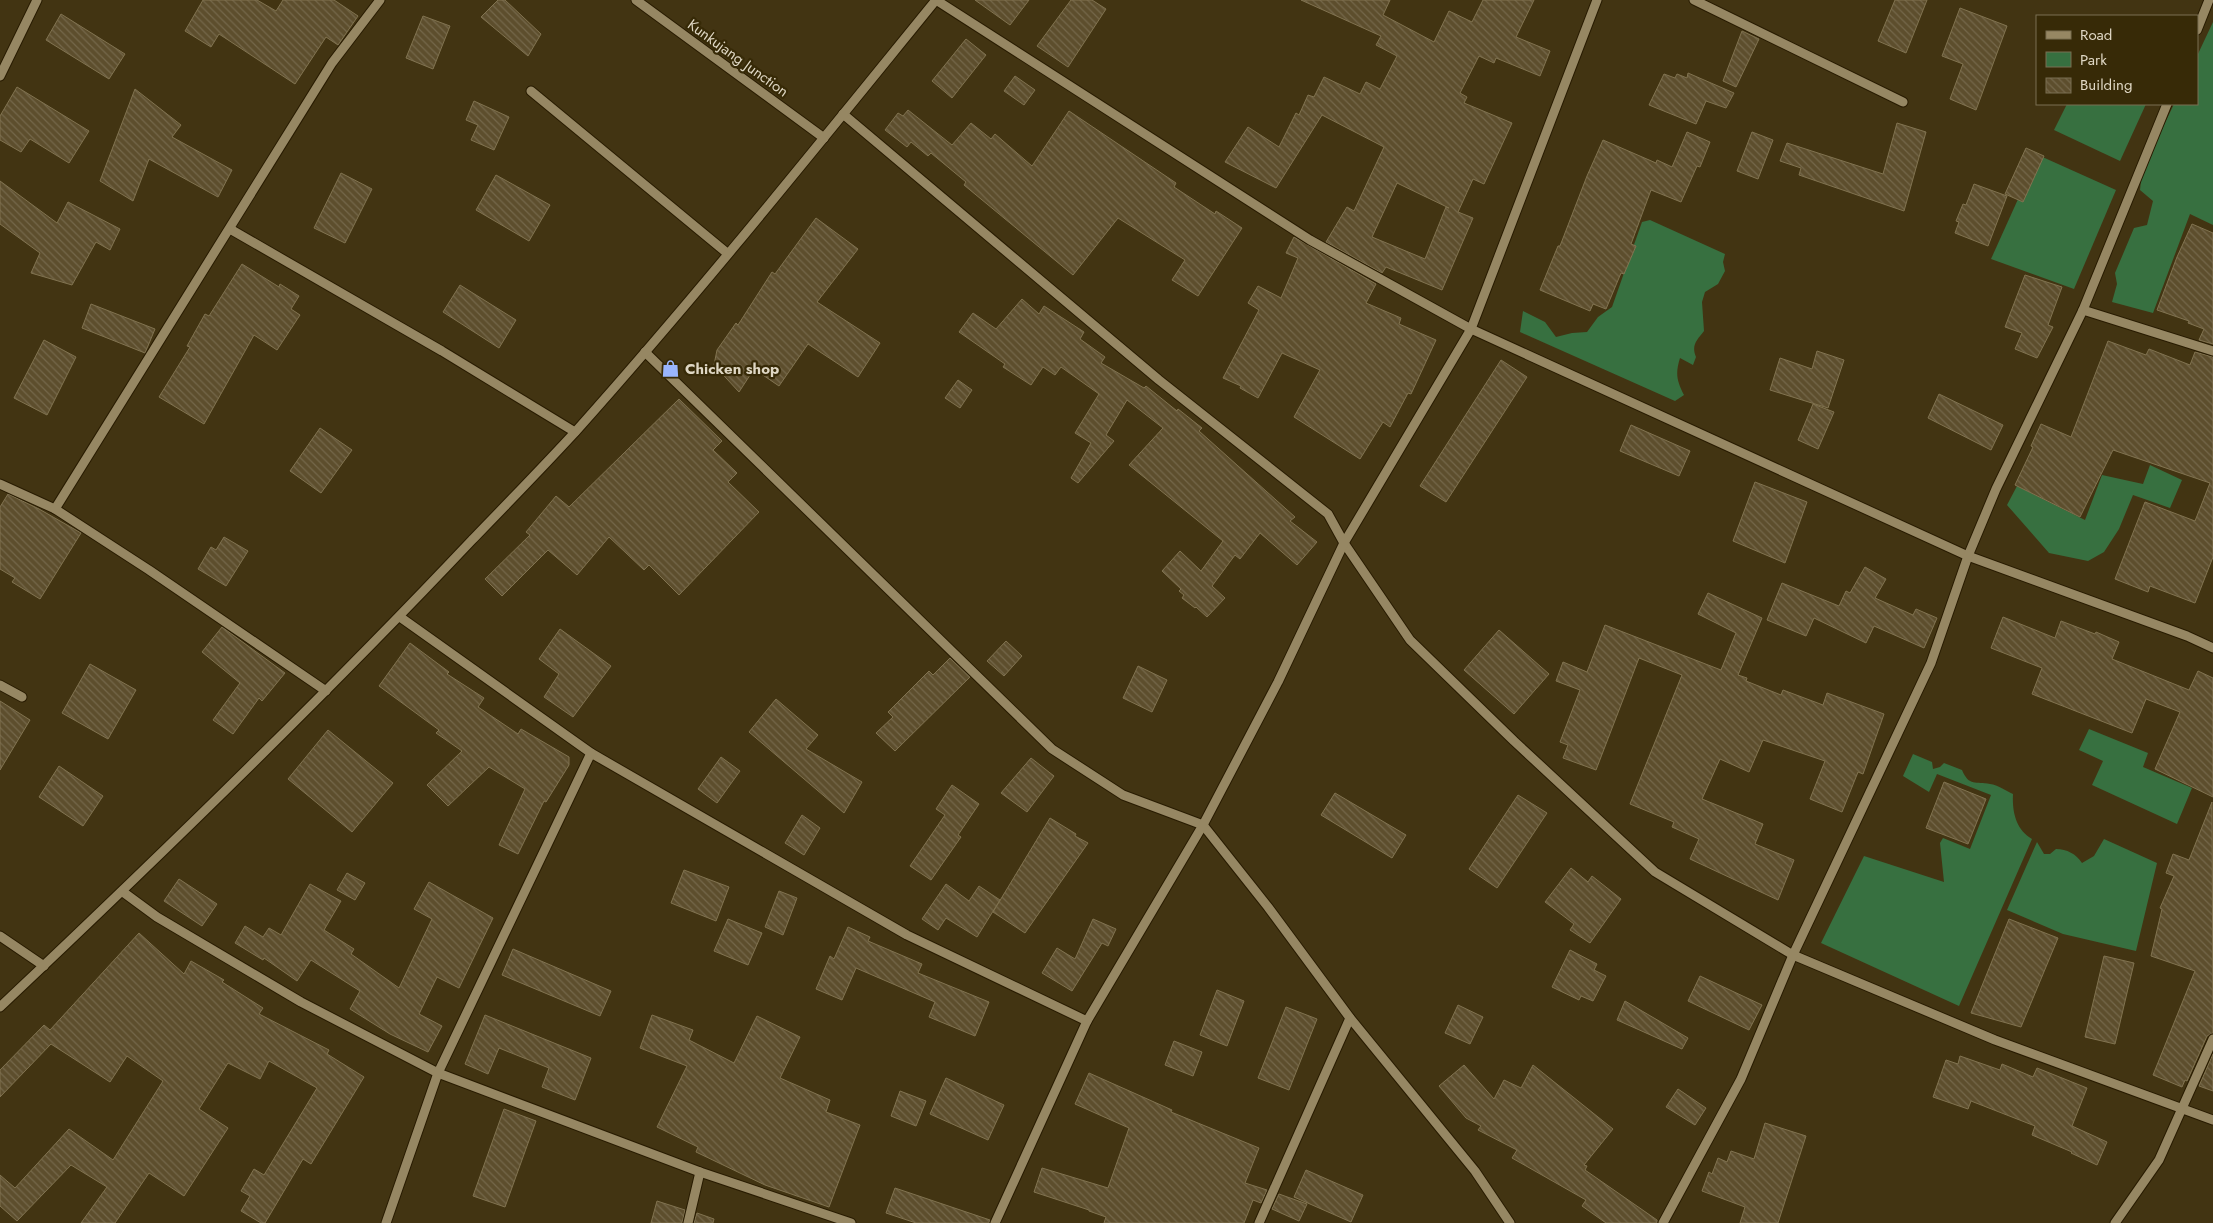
<svg xmlns="http://www.w3.org/2000/svg" width="2213" height="1223" viewBox="0 0 2213 1223" font-family="Jost,sans-serif">
<style>
.green{fill:#377040}
.building{fill:url(#building-back-hatch);stroke:#817350;fill-rule:evenodd}
.lines{fill:none;stroke-linecap:round;stroke-linejoin:round}
.minor-casing{stroke:#281b00;stroke-width:11}
.minor{stroke:#968763;stroke-width:9}
.labels{text-anchor:middle;stroke-width:4.5;stroke-linejoin:round;paint-order:stroke}
.street-label{font-size:15px;fill:#dfd7c4;stroke:#372a07}
.poi-label{font-size:15px;font-weight:bold;fill:#dfd7c4;stroke:#372a07;text-anchor:start}
</style>
<defs>
<pattern id="building-back-hatch" width="6" height="6" patternUnits="userSpaceOnUse" patternTransform="scale(1.25)"><rect width="6" height="6" fill="#5d4e2d"/><path d="M-1 5l2 2M0 0l6 6M5-1l2 2" fill="none" stroke="#74674a"/></pattern>
</defs>
<rect width="100%" height="100%" fill="#423412"/>
<g class="green">
<polygon points="2213,22 2213,225 2190,214 2153,313 2112,302 2117,284 2115,273 2134,228 2147,225 2153,201 2140,190 2142,171 2174,104 2197,104 2197,56"/>
<polygon points="2067,104 2146,104 2120,161 2054,130"/>
<polygon points="2038,155 2116,190 2074,289 1991,259"/>
<path d="M 1650,220 L 1725,254 L 1723,262 L 1725,271 L 1718,284 L 1705,292 L 1702,302 L 1704,331 C 1697,340 1691,345 1696,357 L 1693,365 L 1680,358 C 1675,374 1677,381 1684,395 L 1675,401 L 1520,332 L 1523,311 L 1545,322 L 1556,337 L 1572,333 L 1587,332 L 1598,317 L 1612,307 L 1642,222 Z"/>
<polygon points="2150,465 2182,480 2170,508 2133,495 2119,529 2104,552 2088,561 2049,553 2007,505 2017,486 2085,520 2102,475 2143,484"/>
<polygon points="2089,729 2148,753 2143,767 2192,788 2177,824 2092,785 2103,761 2079,750"/>
<path d="M 1913,754 L 1932,762 L 1933,769 L 1940,767 L 1944,763 L 1962,770 C 1969,787 1976,781 1990,784 C 1998,785 2006,791 2013,794 C 2012,812 2016,830 2032,839 L 1959,1006 L 1821,943 L 1864,856 L 1944,882 L 1940,843 L 1943,838 L 1970,849 L 1991,795 L 1937,774 L 1929,792 L 1903,776 Z"/>
<path d="M 2104,839 L 2157,863 L 2136,951 L 2063,934 L 2007,910 L 2037,842 L 2044,854 L 2050,854 L 2056,849 C 2067,849 2076,854 2082,863 L 2094,856 Z"/>
</g>
<g class="building">
<polygon points="203,0 257,0 276,11 283,0 334,0 358,16 338,45 326,37 295,84 219,34 211,47 185,31"/>
<polygon points="498,0 505,0 541,34 528,56 481,17"/>
<polygon points="975,0 1029,0 1010,25"/>
<polygon points="1071,0 1092,0 1106,9 1068,67 1037,46"/>
<path d="M 1301,0 L 1390,0 L 1383,15 L 1434,42 L 1449,11 L 1472,22 L 1483,0 L 1534,0 L 1516,37 L 1550,51 L 1540,76 L 1496,58 L 1494,63 L 1479,56 L 1460,93 L 1467,97 L 1464,103 L 1512,123 L 1484,184 L 1473,179 L 1458,212 L 1473,218 L 1442,290 L 1386,267 L 1382,273 L 1326,242 L 1347,207 L 1354,211 L 1384,147 L 1322,115 L 1276,188 L 1225,162 L 1248,127 L 1279,147 L 1296,113 L 1299,115 L 1308,95 L 1314,97 L 1324,77 L 1360,94 L 1366,82 L 1380,89 L 1397,56 L 1376,45 L 1381,36 ZM 1397,183 L 1449,208 L 1446,207 L 1425,259 L 1372,237 Z"/>
<polygon points="1895,0 1927,0 1906,53 1878,41"/>
<polygon points="1960,8 2007,26 1976,110 1950,99 1963,64 1942,56"/>
<polygon points="61,14 125,54 109,79 46,40"/>
<polygon points="423,16 450,26 433,69 406,58"/>
<polygon points="1742,31 1759,39 1736,87 1723,81"/>
<polygon points="966,39 986,55 952,98 932,81"/>
<polygon points="1688,73 1734,93 1726,108 1706,101 1696,124 1649,105 1664,74 1675,78 1677,74 1687,78"/>
<polygon points="1015,76 1035,90 1024,105 1004,91"/>
<polygon points="17,87 89,131 69,163 30,139 21,152 0,140 0,116"/>
<polygon points="135,89 181,125 172,137 232,170 218,197 149,159 133,201 100,181"/>
<polygon points="474,101 509,117 494,150 471,140 478,125 466,120"/>
<polygon points="908,110 952,145 971,123 991,139 995,134 1032,166 1069,111 1176,183 1174,187 1215,214 1216,211 1242,228 1198,296 1172,280 1185,260 1118,218 1073,275 964,185 966,182 931,153 928,156 911,142 907,147 885,130 898,113 903,116"/>
<polygon points="1897,123 1926,132 1904,211 1799,175 1801,168 1780,161 1787,143 1883,174"/>
<polygon points="1687,132 1710,142 1700,167 1697,166 1681,202 1651,190 1631,244 1636,246 1624,274 1621,273 1606,309 1593,304 1590,311 1540,290 1558,246 1560,246 1587,176 1603,140 1656,163 1657,160 1672,167"/>
<polygon points="1752,132 1773,140 1758,179 1737,171"/>
<polygon points="2026,148 2044,156 2023,202 2005,194"/>
<polygon points="341,173 372,189 345,243 314,228"/>
<polygon points="496,175 550,205 529,241 476,210"/>
<polygon points="0,181 57,223 68,202 120,229 110,250 96,242 72,285 31,273 40,253 0,224"/>
<polygon points="1974,184 2007,196 1988,246 1955,233 1959,222 1956,221 1963,204 1966,205"/>
<polygon points="816,218 858,249 817,302 880,343 858,377 808,344 779,386 754,369 739,392 714,365 717,350 736,323 738,325 772,272 775,274"/>
<polygon points="2192,224 2213,233 2213,344 2199,340 2204,329 2188,323 2189,321 2157,310 2177,257"/>
<polygon points="1294,237 1376,284 1366,303 1401,318 1399,324 1436,340 1411,394 1408,393 1390,427 1383,422 1360,459 1294,417 1320,370 1282,353 1258,398 1240,388 1241,386 1223,378 1259,310 1248,303 1258,286 1281,298 1298,258 1286,253"/>
<polygon points="242,264 279,287 280,284 299,296 291,309 300,315 277,350 254,335 204,424 159,397 190,347 187,346 205,314 209,316"/>
<polygon points="2025,275 2062,287 2048,325 2053,327 2037,358 2015,349 2022,333 2005,327"/>
<polygon points="460,285 516,320 499,348 443,312"/>
<polygon points="1022,299 1039,314 1044,306 1084,332 1080,339 1105,357 1101,363 1144,388 1146,386 1177,411 1178,409 1202,428 1199,431 1295,517 1290,521 1317,542 1297,565 1260,533 1240,559 1235,555 1212,586 1225,598 1207,617 1196,607 1195,608 1182,598 1184,595 1179,591 1181,589 1162,571 1180,551 1201,571 1223,541 1129,465 1163,428 1127,400 1106,435 1114,441 1078,483 1071,478 1091,443 1075,433 1099,394 1061,367 1055,375 1043,367 1031,385 1003,367 1005,364 959,332 973,313 996,329"/>
<polygon points="91,304 155,329 145,353 82,328"/>
<polygon points="44,340 76,357 47,415 14,398"/>
<polygon points="2108,341 2146,355 2149,349 2190,365 2195,352 2213,357 2213,557 2195,603 2150,586 2148,592 2115,579 2145,502 2195,521 2210,483 2113,450 2080,517 2015,485 2033,447 2031,446 2041,424 2071,437"/>
<polygon points="1817,351 1844,360 1828,408 1770,390 1780,358 1812,369"/>
<polygon points="1501,360 1527,377 1446,502 1420,486"/>
<polygon points="958,380 972,390 960,408 945,398"/>
<polygon points="1939,394 2003,425 1991,450 1928,418"/>
<polygon points="679,399 722,441 713,450 737,473 728,482 759,512 679,595 649,565 644,570 609,537 577,575 548,550 502,596 485,579 530,535 526,532 556,496 569,507"/>
<polygon points="1813,404 1834,412 1818,449 1798,440"/>
<polygon points="1631,425 1690,451 1679,476 1620,451"/>
<polygon points="320,428 352,450 321,493 290,471"/>
<polygon points="1755,482 1807,502 1785,563 1733,541"/>
<polygon points="8,494 39,509 81,533 40,599 12,582 15,578 0,569 0,507"/>
<polygon points="224,537 248,551 226,586 198,569 211,547 216,550"/>
<polygon points="1865,567 1886,579 1875,598 1913,615 1916,609 1937,618 1924,648 1874,626 1866,643 1814,618 1806,636 1767,620 1782,583 1839,606 1846,591 1850,593"/>
<polygon points="1708,593 1762,618 1738,675 1747,678 1746,681 1781,695 1783,690 1823,705 1827,693 1884,714 1863,774 1858,772 1842,812 1810,799 1825,761 1763,740 1749,772 1720,759 1702,799 1763,824 1755,844 1794,860 1778,900 1690,859 1699,839 1672,827 1674,822 1630,804 1682,675 1639,658 1596,770 1563,758 1568,745 1560,742 1580,690 1556,681 1563,662 1587,672 1605,625 1721,670 1736,633 1698,614"/>
<polygon points="2003,617 2055,638 2061,621 2095,634 2096,632 2119,642 2112,659 2189,690 2198,671 2213,678 2213,797 2155,769 2180,712 2146,699 2132,733 2032,694 2042,668 1991,648"/>
<polygon points="222,627 285,673 262,701 259,698 233,734 213,720 240,683 202,652"/>
<polygon points="560,629 611,666 573,717 544,697 559,674 539,659"/>
<polygon points="1499,630 1549,674 1514,714 1464,670"/>
<polygon points="1006,641 1022,656 1004,676 987,661"/>
<polygon points="410,643 449,672 447,674 484,698 478,707 518,734 521,729 569,757 569,765 546,802 544,801 518,854 499,845 525,789 489,767 448,806 427,785 462,751 436,733 439,730 379,686"/>
<polygon points="950,658 970,677 895,751 876,733 893,717 888,712 929,671 933,675"/>
<polygon points="90,664 136,690 108,739 62,713"/>
<polygon points="1138,666 1167,680 1152,712 1123,698"/>
<polygon points="776,699 818,735 806,749 862,782 844,813 749,732"/>
<polygon points="0,701 30,720 0,770"/>
<polygon points="328,730 393,783 352,832 288,779"/>
<polygon points="721,757 740,771 717,803 698,789"/>
<polygon points="1031,758 1054,776 1027,812 1001,793"/>
<polygon points="59,766 103,796 83,826 39,797"/>
<polygon points="1944,782 1986,799 1968,844 1926,828"/>
<polygon points="952,785 979,804 958,835 961,837 931,880 910,866 945,815 936,809"/>
<polygon points="1335,793 1406,835 1392,858 1321,815"/>
<polygon points="1518,795 1547,813 1497,888 1469,869"/>
<polygon points="2212,802 2213,1033 2207,1036 2187,1081 2185,1080 2182,1087 2153,1075 2195,971 2151,956 2162,909 2160,908 2174,876 2166,873 2173,854 2189,860"/>
<polygon points="802,815 820,828 804,855 785,843"/>
<polygon points="1050,818 1076,834 1075,836 1088,843 1025,933 993,912"/>
<polygon points="1571,868 1588,882 1592,876 1621,899 1590,943 1570,930 1574,924 1545,902"/>
<polygon points="684,870 729,887 716,921 671,903"/>
<polygon points="347,873 365,883 355,900 337,890"/>
<polygon points="179,879 217,904 202,926 164,901"/>
<polygon points="429,882 493,918 459,988 437,977 419,1014 442,1026 428,1052 390,1034 350,1009 360,991 311,960 297,981 264,958 263,960 235,943 245,926 263,937 269,928 281,935 310,884 341,901 324,930 354,949 351,954 399,988 432,919 414,909"/>
<polygon points="946,884 969,901 979,886 1000,900 977,937 946,918 938,930 922,919"/>
<polygon points="779,891 797,898 783,935 765,927"/>
<polygon points="728,919 762,933 748,965 714,951"/>
<polygon points="1093,919 1116,929 1108,946 1102,943 1072,991 1042,973 1057,948 1075,959"/>
<polygon points="2009,919 2058,938 2021,1027 1971,1013"/>
<polygon points="848,927 870,937 868,941 922,964 918,973 989,1002 975,1036 929,1017 935,1002 856,968 842,1000 816,989 830,956 834,959"/>
<polygon points="139,933 184,974 191,961 224,980 222,982 263,1008 259,1014 329,1050 327,1054 364,1077 311,1164 303,1159 265,1223 261,1223 241,1211 250,1196 241,1191 254,1169 264,1175 317,1088 269,1061 260,1079 228,1063 199,1109 228,1128 184,1196 149,1173 115,1223 81,1223 107,1187 71,1165 17,1221 0,1206 0,1175 15,1188 69,1129 113,1160 163,1081 127,1056 110,1082 51,1044 0,1097 0,1070 44,1025 50,1030"/>
<polygon points="513,949 611,991 600,1016 502,975"/>
<polygon points="1570,950 1597,964 1594,970 1606,976 1593,1001 1581,996 1579,1000 1552,987"/>
<polygon points="2104,956 2134,963 2115,1044 2085,1037"/>
<polygon points="1700,976 1762,1005 1749,1030 1688,1001"/>
<polygon points="1217,990 1244,1001 1227,1046 1200,1035"/>
<polygon points="1625,1001 1688,1038 1682,1049 1617,1020"/>
<polygon points="1458,1005 1483,1017 1470,1044 1445,1033"/>
<polygon points="1286,1007 1317,1019 1289,1090 1258,1078"/>
<polygon points="485,1015 591,1058 575,1100 542,1087 549,1068 499,1048 488,1074 465,1064"/>
<polygon points="652,1015 693,1030 689,1040 734,1063 757,1016 800,1037 780,1078 830,1100 826,1112 860,1125 829,1207 765,1185 696,1152 698,1147 657,1127 687,1066 640,1048"/>
<polygon points="1174,1041 1202,1052 1193,1076 1165,1065"/>
<polygon points="2213,1054 2213,1091 2199,1086"/>
<polygon points="1960,1056 2000,1070 2002,1064 2033,1077 2037,1068 2087,1088 2072,1126 2107,1142 2097,1165 2071,1153 2072,1152 2032,1135 2035,1126 1971,1101 1968,1109 1933,1097 1946,1060 1958,1064"/>
<polygon points="1464,1065 1494,1099 1504,1080 1521,1088 1533,1065 1613,1129 1584,1165 1587,1166 1585,1170 1657,1220 1657,1223 1606,1223 1582,1206 1586,1200 1512,1158 1517,1150 1478,1130 1481,1126 1466,1118 1439,1086"/>
<polygon points="1089,1073 1172,1110 1171,1112 1259,1148 1245,1183 1267,1190 1261,1203 1253,1200 1244,1223 1104,1223 1106,1217 1089,1211 1089,1210 1034,1192 1042,1168 1108,1188 1129,1128 1075,1104"/>
<polygon points="946,1078 1004,1105 988,1140 930,1114"/>
<polygon points="1678,1089 1706,1108 1695,1125 1666,1107"/>
<polygon points="900,1091 926,1101 916,1126 891,1116"/>
<polygon points="504,1109 536,1121 505,1207 473,1196"/>
<polygon points="1765,1123 1806,1136 1778,1223 1740,1223 1745,1207 1702,1191 1709,1172 1712,1174 1718,1158 1727,1162 1731,1151 1754,1159"/>
<polygon points="1306,1170 1363,1195 1351,1222 1294,1197"/>
<polygon points="895,1188 990,1220 989,1223 916,1223 886,1213"/>
<polygon points="1279,1194 1307,1204 1299,1221 1272,1209"/>
<polygon points="657,1201 685,1210 682,1223 651,1223"/>
<polygon points="697,1213 714,1219 713,1223 694,1223"/>
</g>
<g class="lines">
<defs>
<g id="minor">
<polyline points="636,0 824,138"/>
<polyline points="1694,0 1903,102"/>
<polyline points="2197,30 2209,0"/>
<polyline points="0,76 37,0"/>
<polyline points="531,91 727,253"/>
<polyline points="843,114 1159,380 1328,514 1344,543 1410,640 1514,741 1655,872 1793,955 1995,1040 2213,1120"/>
<polyline points="230,229 442,351 575,432"/>
<polyline points="2083,310 2167,104"/>
<polyline points="645,352 1052,749 1123,795 1203,825 1268,907 1350,1018 1475,1171 1510,1223"/>
<polyline points="0,484 55,509 149,570 326,691"/>
<polyline points="55,509 332,63 380,0"/>
<polyline points="400,617 591,753 907,935 1087,1021"/>
<polyline points="0,685 22,697"/>
<polyline points="123,892 157,917 301,1002 438,1073 700,1172 851,1223"/>
<polyline points="0,936 44,966"/>
<path d="M 0,1007 C 161,855 320,701 472,540 C 507,504 543,467 577,430 C 701,291 818,145 936,0 L 1310,240 L 1471,329 L 1968,556 L 2187,636 L 2213,648"/>
<polyline points="386,1223 438,1073 591,753"/>
<polyline points="688,1223 700,1172"/>
<polyline points="995,1223 1087,1021 1203,825 1278,682 1344,543 1471,329 1597,0"/>
<polyline points="1259,1223 1350,1018"/>
<polyline points="1663,1223 1741,1079 1793,955 1931,663 1968,556 1996,489 2083,310 2213,351"/>
<polyline points="2115,1223 2159,1160 2213,1039"/>
</g>
</defs>
<use href="#minor" class="minor-casing"/>
<use href="#minor" class="minor"/>
</g>
<defs>
<symbol id="shop-bare" viewBox="-9 -9 18 18"><path d="M-5-2.5h2.3a2.7 3.5 0 0 1 5.4 0H5L5.5 6h-11ZM-1.5-2.5h3a1.5 2.3 0 0 0-3 0Z" fill="#99b5fd" stroke="#372a07" stroke-width="2.5" paint-order="stroke"/></symbol>
</defs>
<g fill-rule="evenodd">
<use href="#shop-bare" x="658" y="356" width="25" height="25"/>
</g>
<g class="labels">
<g class="street-label">
<text transform="translate(738 58) rotate(36)" y="5">Kunkujang Junction</text>
</g>
<g class="poi-label">
<text x="685" y="374">Chicken shop</text>
</g>
</g>
<rect x="2036" y="15" width="162" height="90" fill="#372a07" stroke="#7a6f53"/>
<rect x="2046" y="31" width="25" height="8" fill="#968763" stroke="#7a6f53"/>
<text x="2080" y="40" font-size="15" fill="#dfd7c4">Road</text>
<rect x="2046" y="52" width="25" height="15" fill="#377040" stroke="#7a6f53"/>
<text x="2080" y="65" font-size="15" fill="#dfd7c4">Park</text>
<rect x="2046" y="78" width="25" height="15" fill="url(#building-back-hatch)" stroke="#7a6f53"/>
<text x="2080" y="90" font-size="15" fill="#dfd7c4">Building</text>
</svg>
